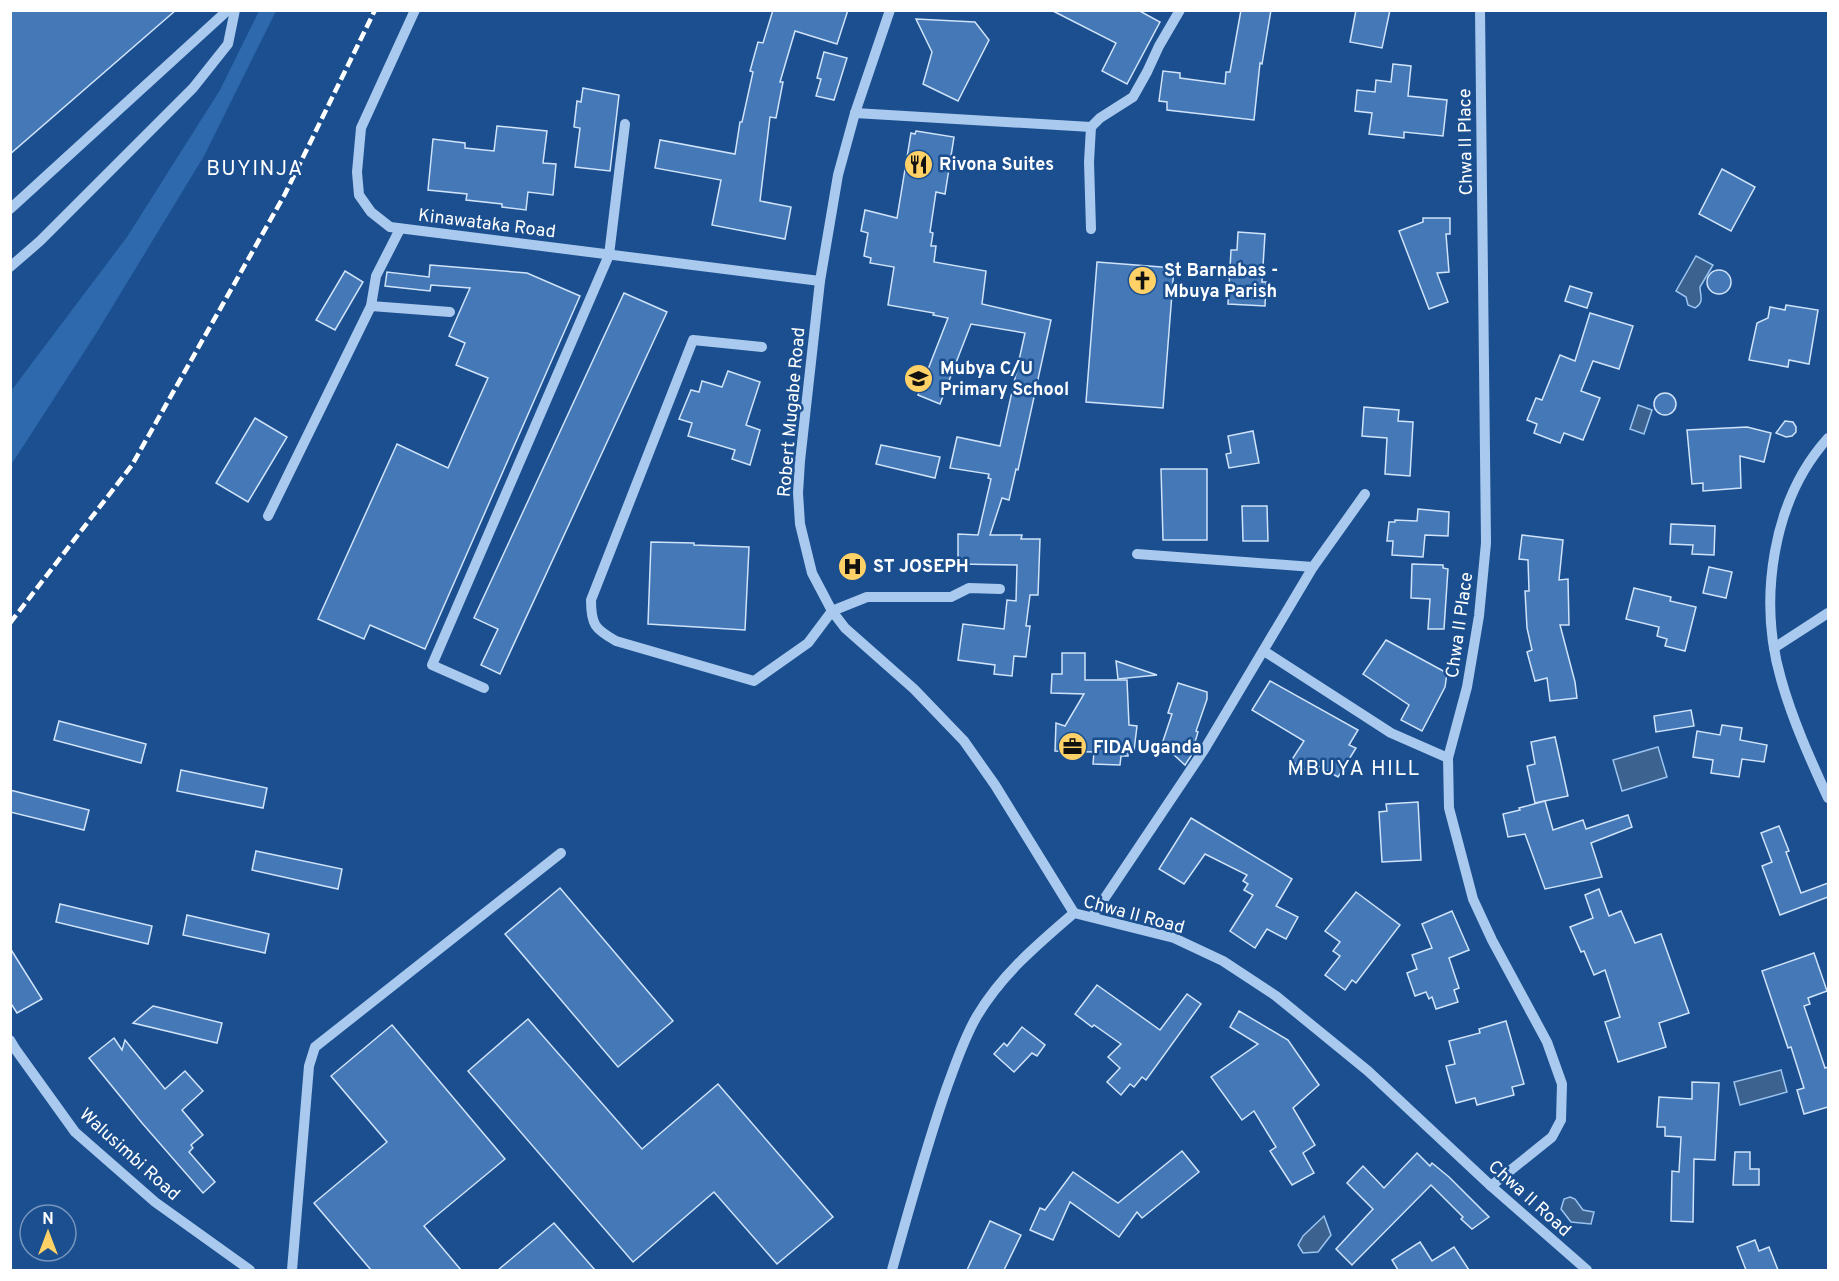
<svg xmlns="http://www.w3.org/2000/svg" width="1839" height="1281" viewBox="0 0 1839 1281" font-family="Overpass,sans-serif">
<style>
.green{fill:#2e69ad}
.water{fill:#3c6290;stroke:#9cc4f0;stroke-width:1.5}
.building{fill:#4478b7;stroke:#cfe3fa;stroke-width:1.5}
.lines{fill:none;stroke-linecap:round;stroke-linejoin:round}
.minor{stroke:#a9c9ee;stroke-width:10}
.rail{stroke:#fff;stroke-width:4.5;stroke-dasharray:10 4.5;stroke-linecap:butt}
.labels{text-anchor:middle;stroke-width:5;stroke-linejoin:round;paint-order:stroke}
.street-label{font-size:18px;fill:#fff;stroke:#1b4f8f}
.poi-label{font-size:18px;font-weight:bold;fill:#fff;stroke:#1b4f8f;text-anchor:start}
.quarter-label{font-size:21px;letter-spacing:1.5px;fill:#fff;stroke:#1b4f8f}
</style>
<rect width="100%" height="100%" fill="#1b4f8f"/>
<polygon class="green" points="259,11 276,11 204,156 97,332 11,465 11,391 127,237 220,90"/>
<g class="water">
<path d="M 1696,256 L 1713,265 L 1700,287 C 1700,297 1705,301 1695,308 L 1688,305 L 1686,297 L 1676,291 Z"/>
<polygon points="1638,405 1652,410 1644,434 1630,429"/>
<polygon points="1658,747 1667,777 1622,791 1613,760"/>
<polygon points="1781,1070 1787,1092 1740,1105 1734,1082"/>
<polygon points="1570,1197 1575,1199 1583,1210 1594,1212 1591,1224 1571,1222 1561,1209 1564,1199"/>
<polygon points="1324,1216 1331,1235 1318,1252 1303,1253 1298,1245 1303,1236"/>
</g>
<g class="building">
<polygon points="10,10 176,10 10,154"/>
<polygon points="773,10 848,10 837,44 795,31 780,82 783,82 776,118 770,117 760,201 791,207 785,239 712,225 721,180 655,168 660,140 735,154 740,122 742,122 753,72 750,71 758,42 763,43"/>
<polygon points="1051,10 1138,10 1160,22 1127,84 1102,71 1116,43"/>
<polygon points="1241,10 1271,10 1262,64 1260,63 1254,120 1167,110 1167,102 1159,101 1163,71 1180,73 1180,78 1225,84 1226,72 1230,72"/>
<polygon points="1356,10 1390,10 1382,48 1350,42"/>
<polygon points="916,19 975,22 989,40 958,101 923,84 932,52"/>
<polygon points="824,52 847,58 834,100 816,96 821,79 817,78"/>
<polygon points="1393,64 1411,66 1408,96 1447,100 1443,136 1404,132 1404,138 1369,134 1372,113 1355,111 1357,90 1375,92 1376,80 1391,82"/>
<polygon points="583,88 619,95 610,171 575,167 580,128 574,127 577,101 581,102"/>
<polygon points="497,126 547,131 543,163 556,164 553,195 528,192 526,210 502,207 502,204 466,200 467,194 428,190 433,139 465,143 465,148 494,151"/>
<polygon points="916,131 954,137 945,194 936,192 930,232 933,233 931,246 936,246 934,262 986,271 982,304 1051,320 1018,470 1016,469 1009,500 1002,498 990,535 1022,535 1021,539 1040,539 1038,595 1030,595 1026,626 1030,626 1026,657 1014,656 1012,676 994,674 995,665 958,660 963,624 1004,629 1007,600 1016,601 1017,565 958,564 958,534 978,535 991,479 988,478 989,474 950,468 957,437 1000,446 1025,333 971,324 940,404 918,395 948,318 933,315 934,313 888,305 894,267 870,263 871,258 864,256 868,233 861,231 865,210 897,218 911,133 915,134"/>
<polygon points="1722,169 1755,187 1731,231 1699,214"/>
<polygon points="1423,218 1450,218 1450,234 1446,234 1449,272 1437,273 1448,302 1429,309 1399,231 1423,222"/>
<polygon points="1238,232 1265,234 1262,282 1266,282 1265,306 1228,304 1231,250 1237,250"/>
<polygon points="1097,262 1174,268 1163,408 1086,402"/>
<polygon points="430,265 527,273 580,296 425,649 370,625 364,639 318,619 397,444 448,468 488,378 456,365 465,343 449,336 470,288 431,285 430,291 385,286 387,272 429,277"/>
<circle cx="1719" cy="282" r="12"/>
<polygon points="345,271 363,282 335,330 316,320"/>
<polygon points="1570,286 1592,293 1587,308 1565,301"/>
<polygon points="624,293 667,312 500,674 481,665 498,629 474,618"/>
<polygon points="1786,305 1818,310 1809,364 1789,360 1788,367 1749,360 1757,323 1768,318 1770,307 1785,310"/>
<polygon points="1590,313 1633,326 1619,369 1593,361 1581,391 1600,398 1583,440 1564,433 1560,443 1534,433 1537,424 1527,420 1536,398 1542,400 1560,355 1575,361"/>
<polygon points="728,371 760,382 746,425 760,430 750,465 732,459 735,450 688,436 692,423 679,419 691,390 699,392 702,381 722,387"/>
<circle cx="1665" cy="404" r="11"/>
<polygon points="1364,407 1399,410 1398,421 1413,422 1410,476 1385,474 1387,438 1362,436"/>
<polygon points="255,418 287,437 248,502 216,483"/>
<polygon points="1785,421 1793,422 1796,427 1796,432 1792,436 1786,437 1776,433"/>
<polygon points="1747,427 1771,433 1764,462 1740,456 1741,488 1703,491 1703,483 1692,484 1687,430"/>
<polygon points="1253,431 1259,463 1229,468 1226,454 1231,453 1228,436"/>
<polygon points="881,445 940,457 935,478 876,464"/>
<polygon points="1161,469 1207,469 1207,540 1163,540"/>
<polygon points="1242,506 1267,506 1268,541 1243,541"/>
<polygon points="1418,509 1449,512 1448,536 1425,535 1423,557 1392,555 1393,541 1387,541 1389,522 1395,522 1395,520 1417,521"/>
<polygon points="1671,524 1715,526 1714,555 1692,554 1693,545 1670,544"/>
<polygon points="1522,535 1563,540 1559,580 1568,579 1569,625 1560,625 1575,682 1577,698 1550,701 1547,678 1535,681 1527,652 1532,650 1527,628 1525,591 1529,591 1528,560 1519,559"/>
<polygon points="651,542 694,543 694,545 749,547 745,630 648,624"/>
<polygon points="1412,564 1443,565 1443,568 1448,569 1444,629 1428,629 1430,599 1411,598"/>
<polygon points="1709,567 1732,572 1726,598 1703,593"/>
<polygon points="1634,588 1671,597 1670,601 1696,607 1685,651 1665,646 1667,639 1657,636 1659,627 1626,619"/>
<polygon points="1386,640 1447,673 1445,687 1422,731 1401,720 1409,705 1363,674"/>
<polygon points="1062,653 1085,653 1085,680 1127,680 1129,725 1137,726 1134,751 1128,749 1128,756 1121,756 1120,765 1093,764 1094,752 1055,751 1056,723 1065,726 1084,694 1051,693 1052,674 1062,674"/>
<polygon points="1116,661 1157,675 1118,679"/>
<polygon points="1270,681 1358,730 1349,745 1356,748 1338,777 1317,765 1312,774 1291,761 1304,741 1252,710"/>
<polygon points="1178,683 1207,692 1207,699 1196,731 1198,732 1191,756 1185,765 1162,744 1172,714 1168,713"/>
<polygon points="1691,710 1694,726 1656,732 1654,716"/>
<polygon points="59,721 146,744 141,763 54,740"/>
<polygon points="1722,725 1742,728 1740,740 1767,745 1764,762 1742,759 1739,777 1711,773 1713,760 1693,757 1697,731 1720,735"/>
<polygon points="1555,737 1568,796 1535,803 1527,766 1535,764 1531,742"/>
<polygon points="181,770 267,788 263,808 177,791"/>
<polygon points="10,790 89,810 84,830 10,812"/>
<polygon points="1545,801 1553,830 1583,820 1586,829 1628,815 1632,827 1591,843 1602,877 1545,889 1525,834 1508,837 1503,814 1520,810 1519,808"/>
<polygon points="1418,802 1421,860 1382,862 1379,812 1387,811 1386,804"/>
<polygon points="1191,818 1292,879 1276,906 1298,917 1286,939 1267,929 1255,948 1230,931 1253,895 1244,890 1248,884 1243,881 1247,875 1205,854 1184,884 1159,869"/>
<polygon points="1779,826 1789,851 1786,852 1801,893 1828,883 1828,897 1780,915 1762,866 1772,862 1761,833"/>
<polygon points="256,851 342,869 338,889 252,870"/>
<polygon points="560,888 673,1021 618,1067 505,934"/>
<polygon points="1599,889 1609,916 1621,911 1635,943 1661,934 1689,1013 1659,1023 1666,1047 1618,1062 1605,1022 1620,1017 1605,970 1594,975 1584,951 1581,952 1570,927 1593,918 1585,895"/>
<polygon points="1356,892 1400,925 1356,983 1352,980 1345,990 1325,975 1340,956 1333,951 1340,942 1325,931"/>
<polygon points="60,904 152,926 148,944 56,922"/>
<polygon points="1452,911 1469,950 1449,958 1459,988 1454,990 1458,1002 1436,1009 1432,997 1429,999 1426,992 1415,996 1407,973 1417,969 1412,955 1432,948 1422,924"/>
<polygon points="187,915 269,934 265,953 183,935"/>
<polygon points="10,948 42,999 17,1013 10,1002"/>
<polygon points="1814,953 1827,991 1808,998 1810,1004 1804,1006 1825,1068 1828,1067 1828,1107 1804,1114 1797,1090 1804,1088 1791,1047 1788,1048 1762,971"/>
<polygon points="1097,985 1160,1030 1187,994 1201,1004 1146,1080 1142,1077 1134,1087 1130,1084 1121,1095 1107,1082 1120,1068 1108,1057 1121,1044 1094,1025 1092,1027 1075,1014"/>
<polygon points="153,1006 222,1023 217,1043 133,1023"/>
<polygon points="1239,1011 1288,1040 1319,1085 1293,1108 1315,1145 1303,1153 1314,1173 1292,1185 1270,1151 1276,1147 1254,1111 1242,1120 1211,1077 1258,1044 1230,1027"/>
<polygon points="528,1019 642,1149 718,1084 833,1217 777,1264 714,1192 633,1262 468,1071"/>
<polygon points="1506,1021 1524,1084 1512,1087 1514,1095 1477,1105 1475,1098 1456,1103 1446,1066 1455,1064 1449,1041 1480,1033 1479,1029"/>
<polygon points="392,1025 505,1159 424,1226 461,1270 371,1270 314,1203 387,1142 331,1076"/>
<polygon points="1022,1027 1045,1045 1037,1056 1032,1053 1014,1072 994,1054 1004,1043 1007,1046"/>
<polygon points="114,1038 122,1050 125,1040 165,1089 185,1071 203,1091 182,1110 203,1135 191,1145 193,1148 189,1152 215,1182 203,1193 142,1123 89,1058"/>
<polygon points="1692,1082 1719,1083 1715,1160 1694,1159 1693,1222 1671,1221 1672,1171 1679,1172 1681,1137 1665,1136 1665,1127 1657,1127 1659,1097 1692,1099"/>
<polygon points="1182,1151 1199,1172 1142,1218 1137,1212 1119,1237 1070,1202 1053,1240 1030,1230 1040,1208 1045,1210 1073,1172 1118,1203"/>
<polygon points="1735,1152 1750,1152 1750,1169 1759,1169 1759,1185 1733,1185"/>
<polygon points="1417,1153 1430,1166 1432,1163 1449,1177 1489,1217 1472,1229 1461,1219 1463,1217 1431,1185 1352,1265 1336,1249 1373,1209 1347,1183 1363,1166 1384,1188"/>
<polygon points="990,1221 1021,1235 1004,1270 967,1270"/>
<polygon points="554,1223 595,1270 498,1270"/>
<polygon points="1755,1240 1759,1251 1769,1247 1778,1270 1746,1270 1737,1247"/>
<polygon points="1420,1242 1432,1261 1454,1247 1469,1270 1398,1270 1392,1260"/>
</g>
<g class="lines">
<g class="minor">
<polyline points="415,10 361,128 357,172 359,195 371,212 390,227 820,281"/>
<polyline points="890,10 855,113 838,175 820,281 800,461 798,493 800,524 812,573 832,611 845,628 914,689 964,741 995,785 1074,913"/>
<polyline points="1480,10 1486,543 1479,616 1467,687 1448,758 1449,808 1473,899 1492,940 1547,1042 1562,1084 1561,1120 1552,1137 1491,1186"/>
<polyline points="855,113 1091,127"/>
<polyline points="10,209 228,10"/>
<polyline points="400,229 376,276 371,306 450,312"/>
<polyline points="1091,229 1089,162 1091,127 1100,118 1133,97 1147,72 1159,46 1180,10"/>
<polyline points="10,267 40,241 193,88 228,44 235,10"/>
<path d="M 762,347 L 693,340 L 591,600 C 591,625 595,629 616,641 L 754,681 L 808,643 L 832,611 L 867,597 L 951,597 L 969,588 L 1000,589"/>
<path d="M 1828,438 C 1772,500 1758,600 1781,679 C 1792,719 1811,761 1828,798"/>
<polyline points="268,516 371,306"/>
<polyline points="1137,554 1313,567"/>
<polyline points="1774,648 1828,613"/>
<polyline points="1264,651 1391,733 1448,758"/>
<polyline points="484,688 432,665 609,255 625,124"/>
<polyline points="1074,913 1174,938 1223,961 1276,996 1368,1071 1491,1186 1587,1270"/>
<polyline points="1092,917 1204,750 1313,567 1365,494"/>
<polyline points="10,1040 16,1050 75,1132 155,1202 250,1270"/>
<polyline points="292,1270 309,1066 315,1047 561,853"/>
<path d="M 892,1270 C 909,1209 926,1147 947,1087 C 956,1063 964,1038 977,1016 C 1002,974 1038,944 1074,913"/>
</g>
<polyline class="rail" points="10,623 132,465 285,194 375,10"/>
</g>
<defs>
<symbol id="restaurant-disc" viewBox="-11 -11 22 22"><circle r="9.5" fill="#ffd166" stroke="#1b4f8f"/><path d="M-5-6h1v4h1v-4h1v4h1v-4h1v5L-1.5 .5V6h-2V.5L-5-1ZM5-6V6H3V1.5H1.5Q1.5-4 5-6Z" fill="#111"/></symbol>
<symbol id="church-disc" viewBox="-11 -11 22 22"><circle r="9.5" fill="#ffd166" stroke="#1b4f8f"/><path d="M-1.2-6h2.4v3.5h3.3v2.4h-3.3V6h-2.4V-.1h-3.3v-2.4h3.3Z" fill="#111"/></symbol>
<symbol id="school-disc" viewBox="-11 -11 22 22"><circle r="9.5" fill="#ffd166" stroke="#1b4f8f"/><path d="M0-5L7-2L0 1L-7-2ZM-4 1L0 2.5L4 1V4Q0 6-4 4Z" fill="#111"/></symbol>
<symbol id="hospital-disc" viewBox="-11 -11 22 22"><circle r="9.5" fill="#ffd166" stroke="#1b4f8f"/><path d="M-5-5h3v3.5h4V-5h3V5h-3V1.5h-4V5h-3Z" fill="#111"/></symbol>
<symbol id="office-disc" viewBox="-11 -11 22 22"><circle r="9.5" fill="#ffd166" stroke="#1b4f8f"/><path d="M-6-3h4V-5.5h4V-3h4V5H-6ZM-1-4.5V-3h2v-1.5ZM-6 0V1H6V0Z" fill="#111"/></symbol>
</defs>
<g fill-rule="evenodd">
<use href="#restaurant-disc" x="902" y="148" width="33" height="33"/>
<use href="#church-disc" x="1126" y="264" width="33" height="33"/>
<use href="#school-disc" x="902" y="362" width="33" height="33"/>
<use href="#hospital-disc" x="836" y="550" width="33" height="33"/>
<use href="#office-disc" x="1056" y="730" width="33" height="33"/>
</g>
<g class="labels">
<g class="street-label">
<text transform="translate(1465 142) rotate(-91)" y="6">Chwa II Place</text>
<text transform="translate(487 223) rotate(7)" y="6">Kinawataka Road</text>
<text transform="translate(791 412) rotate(-85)" y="6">Robert Mugabe Road</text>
<text transform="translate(1459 625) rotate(-82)" y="6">Chwa II Place</text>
<text transform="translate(1134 914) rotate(15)" y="6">Chwa II Road</text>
<text transform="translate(130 1154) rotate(42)" y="6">Walusimbi Road</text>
<text transform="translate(1530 1198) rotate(42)" y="6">Chwa II Road</text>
</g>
<g class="poi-label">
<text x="939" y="170">Rivona Suites</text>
<text x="1164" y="276">St Barnabas -<tspan x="1164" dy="21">Mbuya Parish</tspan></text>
<text x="940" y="374">Mubya C/U<tspan x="940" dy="21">Primary School</tspan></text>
<text x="873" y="572">ST JOSEPH</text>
<text x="1093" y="753">FIDA Uganda</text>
</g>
<g class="quarter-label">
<text x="255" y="175">BUYINJA</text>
<text x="1354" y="775">MBUYA HILL</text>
</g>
</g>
<rect width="1839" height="1281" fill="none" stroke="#ffffff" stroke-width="24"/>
<g transform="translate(48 1233)"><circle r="28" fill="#1b4f8f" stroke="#7695bc" stroke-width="1.5"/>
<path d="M0-4.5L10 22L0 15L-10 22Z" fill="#ffd166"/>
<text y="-9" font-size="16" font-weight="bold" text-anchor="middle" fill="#ffffff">N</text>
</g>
</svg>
